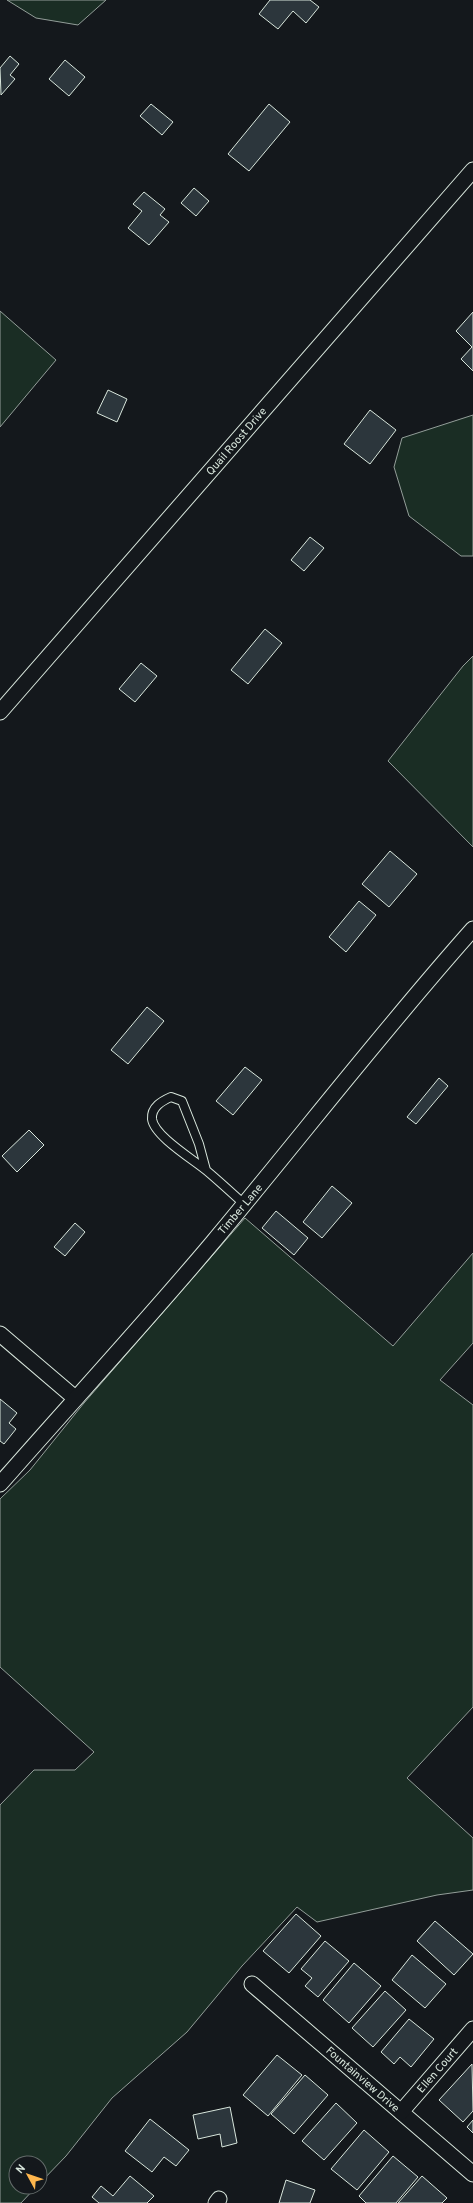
<svg xmlns="http://www.w3.org/2000/svg" width="473" height="2203" viewBox="0 0 473 2203" font-family="Overpass,sans-serif">
<style>
.green{fill:#1a2d24;stroke:#939e99}
.building{fill:#2c363c;stroke:#d8e6dc}
.lines{fill:none;stroke-linecap:round;stroke-linejoin:round}
.service-casing{stroke:#d8e6dc;stroke-width:10}
.minor-casing{stroke:#d8e6dc;stroke-width:17}
.service{stroke:#14181c;stroke-width:8}
.minor{stroke:#14181c;stroke-width:15}
.labels{text-anchor:middle;stroke-width:3;stroke-linejoin:round;paint-order:stroke}
.street-label{font-size:11px;fill:#d8e6dc;stroke:#14181c}
</style>
<rect width="100%" height="100%" fill="#14181c"/>
<g class="green">
<polygon points="7,0 106,0 78,25 36,18"/>
<polygon points="0,311 56,360 0,427"/>
<polygon points="473,415 473,556 461,556 409,516 394,467 402,438"/>
<polygon points="473,656 473,847 388,761 463,666"/>
<polygon points="245,1218 393,1346 473,1253 473,1343 440,1380 473,1405 473,1707 407,1778 473,1838 473,1890 437,1895 317,1922 297,1907 242,1966 187,2032 112,2098 66,2156 40,2183 40,2163 16,2163 16,2187 36,2187 21,2203 0,2203 0,1805 34,1770 75,1770 94,1752 0,1667 0,1499 30,1470 84,1403"/>
</g>
<g class="building">
<polygon points="270,0 310,0 319,7 306,23 293,11 278,29 259,14"/>
<polygon points="10,56 19,64 10,75 15,79 1,95 0,68"/>
<polygon points="65,60 85,77 69,96 49,79"/>
<polygon points="151,104 173,122 162,135 140,116"/>
<polygon points="269,104 290,122 249,171 228,154"/>
<polygon points="194,188 209,201 196,216 181,203"/>
<polygon points="144,192 165,209 160,215 169,222 149,245 128,228 142,211 133,204"/>
<polygon points="473,312 473,371 461,359 472,347 456,331"/>
<polygon points="108,390 127,399 117,422 97,413"/>
<polygon points="370,410 396,430 370,464 344,444"/>
<polygon points="310,537 324,548 304,571 291,560"/>
<polygon points="265,629 282,643 248,684 231,670"/>
<polygon points="141,663 157,676 135,702 119,689"/>
<polygon points="390,851 417,874 389,907 362,884"/>
<polygon points="359,901 376,915 346,952 329,937"/>
<polygon points="147,1007 164,1021 128,1064 111,1050"/>
<polygon points="245,1067 262,1080 233,1115 216,1101"/>
<polygon points="439,1078 448,1086 416,1124 407,1117"/>
<polygon points="29,1130 44,1145 17,1172 2,1156"/>
<polygon points="332,1186 352,1203 322,1238 303,1222"/>
<polygon points="276,1211 308,1238 294,1255 262,1228"/>
<polygon points="75,1223 85,1232 65,1256 54,1247"/>
<polygon points="0,1399 17,1413 9,1423 16,1429 4,1444 0,1441"/>
<polygon points="296,1914 321,1936 289,1973 263,1951"/>
<polygon points="435,1921 473,1954 454,1975 417,1941"/>
<polygon points="325,1941 349,1961 318,1997 305,1986 312,1978 301,1969"/>
<polygon points="412,1955 446,1984 425,2008 392,1980"/>
<polygon points="354,1963 381,1986 349,2023 323,2000"/>
<polygon points="385,1991 406,2010 373,2047 352,2028"/>
<polygon points="409,2019 434,2039 411,2067 400,2057 394,2064 381,2052"/>
<polygon points="277,2055 302,2075 268,2116 243,2095"/>
<polygon points="472,2064 473,2111 463,2122 439,2100"/>
<polygon points="305,2075 328,2095 294,2134 271,2114"/>
<polygon points="336,2103 357,2123 324,2160 302,2141"/>
<polygon points="230,2107 237,2143 222,2147 220,2134 198,2139 193,2115"/>
<polygon points="150,2119 189,2150 176,2166 164,2157 152,2172 125,2151"/>
<polygon points="473,2120 473,2133 467,2127"/>
<polygon points="364,2130 389,2152 357,2190 331,2169"/>
<polygon points="393,2156 418,2177 396,2203 366,2203 359,2196"/>
<polygon points="130,2176 154,2196 147,2203 99,2203 92,2197 101,2186 113,2196"/>
<polygon points="422,2176 447,2198 442,2203 398,2203"/>
<polygon points="286,2180 315,2190 310,2203 279,2203"/>
</g>
<g class="lines">
<defs>
<path id="service" d="M 206,1170 L 199,1144 L 182,1101 L 171,1097 C 162,1101 151,1107 152,1119 C 154,1136 194,1160 207,1171 C 220,1182 232,1193 244,1204"/>
<g id="minor">
<polyline points="0,712 473,170"/>
<polyline points="0,1334 75,1398"/>
<path d="M 0,1484 C 71,1403 144,1324 213,1242 C 300,1138 383,1030 473,929"/>
<polyline points="252,1984 473,2174"/>
<polyline points="401,2112 473,2029"/>
<polyline points="216,2203 219,2199"/>
</g>
</defs>
<use href="#service" class="service-casing"/>
<use href="#minor" class="minor-casing"/>
<use href="#service" class="service"/>
<use href="#minor" class="minor"/>
</g>
<g class="labels">
<g class="street-label">
<text transform="translate(236 441) rotate(-49)" y="4">Quail Roost Drive</text>
<text transform="translate(240 1209) rotate(-50)" y="4">Timber Lane</text>
<text transform="translate(437 2070) rotate(-49)" y="4">Ellen Court</text>
<text transform="translate(363 2079) rotate(41)" y="4">Fountainview Drive</text>
</g>
</g>
<g transform="translate(28 2175) rotate(310)"><circle r="19" fill="#14181c" stroke="#626a69"/>
<path d="M0-3L7 15L0 10L-7 15Z" fill="#ffb74d"/>
<text y="-6" font-size="11" font-weight="bold" text-anchor="middle" fill="#d8e6dc">N</text>
</g>
</svg>
